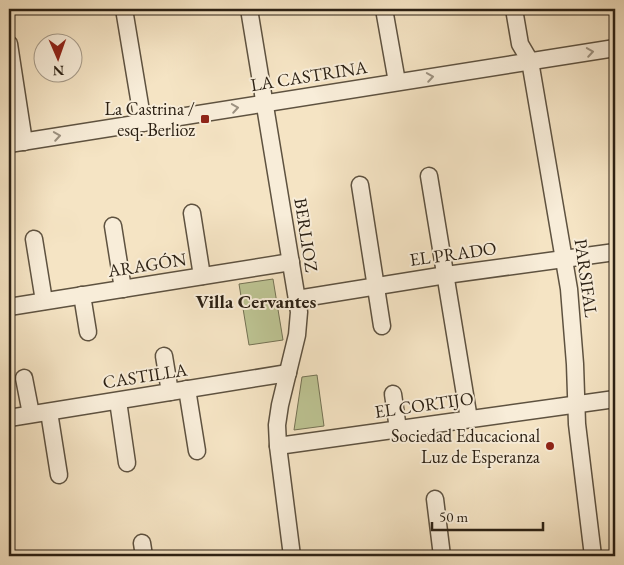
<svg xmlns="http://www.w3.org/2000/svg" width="624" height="565" viewBox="0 0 624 565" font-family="'EB Garamond',serif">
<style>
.green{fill:#bdc493;stroke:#747254}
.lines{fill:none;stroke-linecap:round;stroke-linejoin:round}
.minor-casing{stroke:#5e5240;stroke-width:19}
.minor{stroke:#f8edd9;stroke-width:16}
.oneway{stroke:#9c9180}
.poi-dot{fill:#8f2418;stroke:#f8edd9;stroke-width:2}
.labels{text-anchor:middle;stroke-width:4;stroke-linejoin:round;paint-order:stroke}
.street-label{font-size:18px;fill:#2c2114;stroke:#f8edd9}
.poi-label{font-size:18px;fill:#2c2114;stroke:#f8edd9;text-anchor:end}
.neighbourhood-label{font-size:19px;font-weight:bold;fill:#2c2114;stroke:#f8edd9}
</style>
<rect width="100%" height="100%" fill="#f5e4c4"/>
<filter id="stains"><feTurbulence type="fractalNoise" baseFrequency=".004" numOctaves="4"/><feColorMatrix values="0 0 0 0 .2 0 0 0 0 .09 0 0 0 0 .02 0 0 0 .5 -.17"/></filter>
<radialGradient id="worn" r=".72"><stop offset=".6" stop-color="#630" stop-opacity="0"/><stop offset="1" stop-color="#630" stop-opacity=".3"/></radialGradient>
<g class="green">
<polygon points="273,279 283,340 249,345 239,284"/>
<polygon points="317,375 324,426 294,430 302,377"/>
</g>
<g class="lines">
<defs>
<g id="minor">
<polyline points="124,9 143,123"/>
<polyline points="249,9 299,312 297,335 280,405 277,425 278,446 292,556"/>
<polyline points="384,9 397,82"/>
<polyline points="514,9 520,44 530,61 569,289 575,364 577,424 593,556"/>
<polyline points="9,44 24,142"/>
<polyline points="9,144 615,48"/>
<polyline points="429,176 469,419"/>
<polyline points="360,185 382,326"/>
<polyline points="192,213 202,276"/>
<polyline points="113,226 123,289"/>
<polyline points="34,239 44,301"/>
<polyline points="82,295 88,332"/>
<polyline points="297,299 446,275 615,252"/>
<polyline points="9,307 291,262"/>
<polyline points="164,356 170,392"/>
<polyline points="24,378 31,414"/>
<polyline points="187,389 197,451"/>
<polyline points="393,394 398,429"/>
<polyline points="118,401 127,463"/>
<polyline points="49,412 59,475"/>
<polyline points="9,418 288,373"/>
<polyline points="278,446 615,399"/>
<polyline points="435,499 442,556"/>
<polyline points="142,543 144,556"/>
</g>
</defs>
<use href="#minor" class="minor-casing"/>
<use href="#minor" class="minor"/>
</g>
<defs><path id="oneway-chevron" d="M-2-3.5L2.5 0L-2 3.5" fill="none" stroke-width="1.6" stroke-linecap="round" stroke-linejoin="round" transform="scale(1.25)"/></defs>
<g class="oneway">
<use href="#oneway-chevron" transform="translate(590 52) rotate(-9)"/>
<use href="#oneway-chevron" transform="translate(430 77) rotate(-9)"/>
<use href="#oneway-chevron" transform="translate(235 108) rotate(-9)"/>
<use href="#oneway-chevron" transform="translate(57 136) rotate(-9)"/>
</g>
<g class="poi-dot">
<rect x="200" y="114" width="10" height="10" rx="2.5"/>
<circle cx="550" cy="446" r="5"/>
</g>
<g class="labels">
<g class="street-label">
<text transform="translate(309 76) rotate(-9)" y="6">LA CASTRINA</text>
<text transform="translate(306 235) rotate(81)" y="6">BERLIOZ</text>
<text transform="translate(453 254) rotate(-8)" y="6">EL PRADO</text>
<text transform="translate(147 265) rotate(-9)" y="6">ARAGÓN</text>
<text transform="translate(586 278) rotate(82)" y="6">PARSIFAL</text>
<text transform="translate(145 376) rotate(-9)" y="6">CASTILLA</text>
<text transform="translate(424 405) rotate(-8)" y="6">EL CORTIJO</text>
</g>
<g class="poi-label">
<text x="195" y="115">La Castrina /<tspan x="195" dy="21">esq. Berlioz</tspan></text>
<text x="540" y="442">Sociedad Educacional<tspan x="540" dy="21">Luz de Esperanza</tspan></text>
</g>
<g class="neighbourhood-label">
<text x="256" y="308">Villa Cervantes</text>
</g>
</g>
<rect width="624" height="565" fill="none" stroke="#f5e4c4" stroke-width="30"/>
<rect x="10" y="10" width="604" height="545" fill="none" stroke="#2c2114" stroke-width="2.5"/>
<rect x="15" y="15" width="594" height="535" fill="none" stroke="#2c2114"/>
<g transform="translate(58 58) rotate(178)"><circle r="24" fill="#f8edd9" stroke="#a69b8a"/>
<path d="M0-4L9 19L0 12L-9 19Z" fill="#8f2418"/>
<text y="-8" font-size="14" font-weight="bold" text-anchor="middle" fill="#2c2114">N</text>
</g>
<path d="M432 522v8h111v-8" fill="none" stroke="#2c2114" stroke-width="2.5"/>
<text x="439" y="522" font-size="15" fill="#2c2114" stroke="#f8edd9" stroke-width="4" paint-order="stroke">50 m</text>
<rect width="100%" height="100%" filter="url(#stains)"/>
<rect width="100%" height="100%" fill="url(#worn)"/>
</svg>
